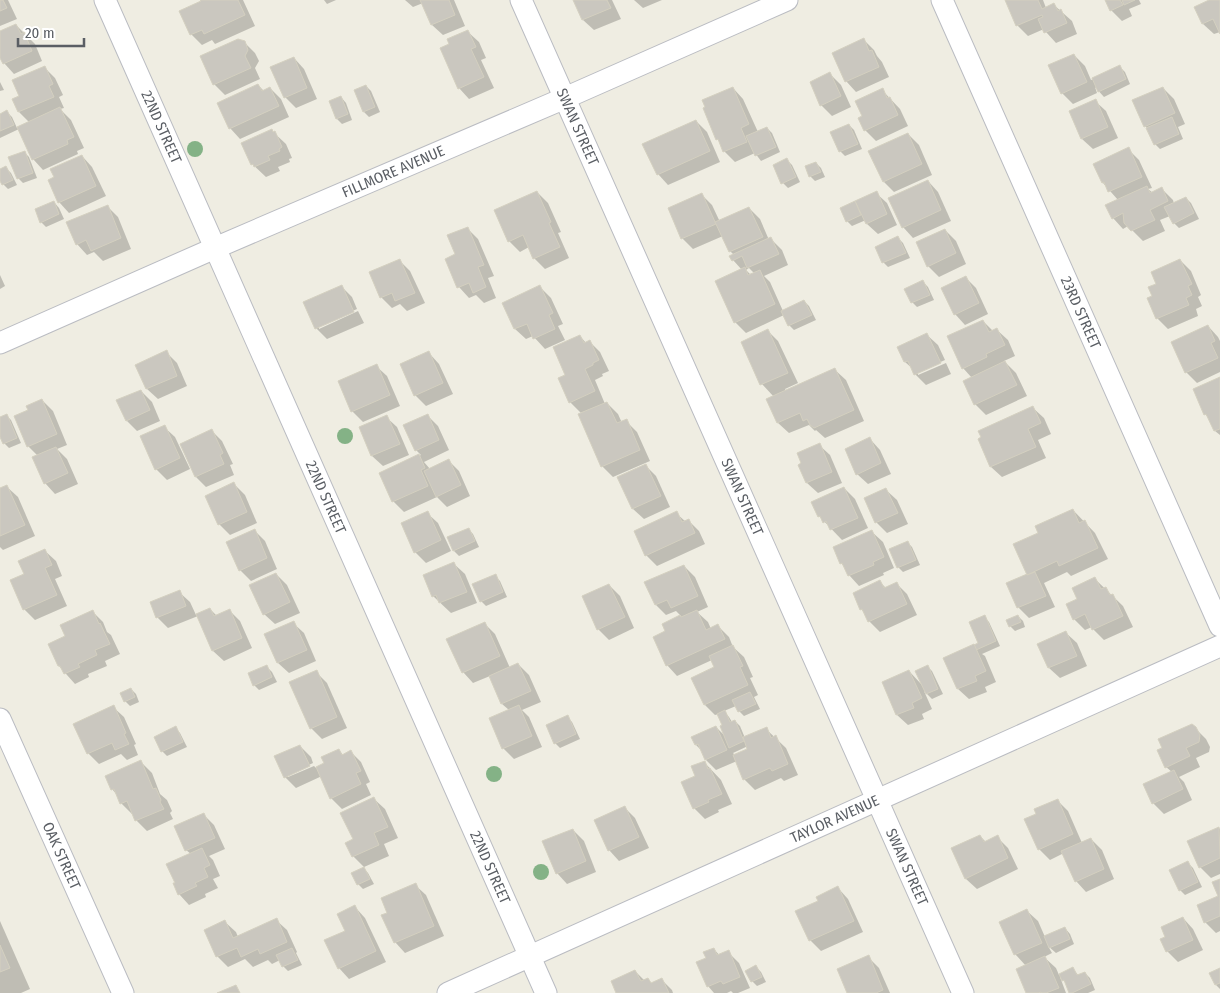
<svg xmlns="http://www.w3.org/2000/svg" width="1220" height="993" viewBox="0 0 1220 993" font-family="'Fira Sans Condensed',sans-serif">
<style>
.shadow{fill:#0003;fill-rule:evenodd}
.building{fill:#cac7bf;stroke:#d4d0c0}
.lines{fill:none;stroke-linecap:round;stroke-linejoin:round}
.minor-casing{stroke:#babcc2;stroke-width:23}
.minor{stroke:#fff;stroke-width:21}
.tree{fill:#84b286}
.labels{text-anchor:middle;stroke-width:5;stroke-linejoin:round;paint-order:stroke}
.street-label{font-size:15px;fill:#5a5e64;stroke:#fff}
</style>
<rect width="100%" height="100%" fill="#efede2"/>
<g class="shadow">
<polygon points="0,0 8,0 17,19 0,26"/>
<polygon points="201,0 243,0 255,26 215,44 212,40 202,45 191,34 202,2"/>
<polygon points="324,0 336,0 327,4"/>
<polygon points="405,0 454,0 465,26 443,35 432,25 423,3 413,7"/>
<polygon points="575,0 612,0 621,19 594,30 583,20"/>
<polygon points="634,0 662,0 643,8"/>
<polygon points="1007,0 1043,0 1046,8 1054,5 1072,21 1077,34 1056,43 1046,32 1044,29 1028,36 1017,25"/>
<polygon points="1107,0 1139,0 1141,4 1129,9 1132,16 1122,21 1111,10"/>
<polygon points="1212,0 1220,0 1220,32 1214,34 1203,24 1196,7"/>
<polygon points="16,25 35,44 42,61 14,74 4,63 0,55 0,33"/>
<polygon points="468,32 479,42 486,58 481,60 494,88 469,99 459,88"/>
<polygon points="864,40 874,50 877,56 882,62 889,77 856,92 846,81"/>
<polygon points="244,42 255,53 259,61 255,68 260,79 225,95 214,84"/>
<polygon points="1074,55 1085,66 1091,80 1120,67 1125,72 1130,84 1104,97 1095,87 1097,93 1073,104 1062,93"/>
<polygon points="294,58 304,69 317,99 296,108 285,97"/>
<polygon points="44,67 55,78 63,95 59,97 64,108 60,109 71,120 84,148 77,151 78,154 43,170 33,159 19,129 0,138 0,115 7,112 12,117 17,128 30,123 19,112 20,96"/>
<polygon points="830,74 841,85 851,107 832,116 821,105"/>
<polygon points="0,82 4,90 0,91"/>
<polygon points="258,85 264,91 270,88 281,99 289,117 240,139 230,128"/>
<polygon points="366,86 371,91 380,112 369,117 364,112 355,91"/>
<polygon points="733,88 743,99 758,132 767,128 772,133 780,152 761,161 755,153 735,162 724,151 720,142 717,139"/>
<polygon points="1163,88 1174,99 1185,124 1178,127 1183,139 1160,149 1155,144 1149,130 1145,126"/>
<polygon points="882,90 900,109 908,126 876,141 865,130"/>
<polygon points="341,97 346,103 352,120 342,124 337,119 330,102"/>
<polygon points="1095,101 1106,111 1118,138 1093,149 1082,139 1070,112"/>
<polygon points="696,121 707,132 720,162 668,185 658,174"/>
<polygon points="849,125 854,130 862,149 845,156 840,151"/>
<polygon points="271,130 286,144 292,158 289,159 290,162 278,167 280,171 266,177 252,164"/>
<polygon points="908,134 919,145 932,175 894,192 884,182"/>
<polygon points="1128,149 1139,160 1152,188 1148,189 1153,193 1162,189 1173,200 1174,204 1186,198 1191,203 1199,219 1179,228 1174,223 1170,216 1160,220 1165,231 1143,241 1128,226 1123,229 1113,218 1118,200 1103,183 1094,164"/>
<polygon points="24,152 29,157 37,178 23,183 18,178"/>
<polygon points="82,156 92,167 106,196 69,213 59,202"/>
<polygon points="787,160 792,165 800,182 788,188 783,183"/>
<polygon points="816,163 821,168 825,177 815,181 810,176"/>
<polygon points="6,168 11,173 17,185 8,189 3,184 0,178 0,171"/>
<polygon points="928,181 938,192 951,221 913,238 903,227"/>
<polygon points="537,192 548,203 561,232 558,233 569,258 545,269 534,258 529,247 520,252 509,241"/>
<polygon points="876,193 887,203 897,225 878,234 867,224 866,220 852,226 847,221 854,203 860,208"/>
<path d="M 701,194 L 712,205 L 720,222 L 749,208 L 760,219 L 769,240 L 771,239 L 782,250 L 788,265 L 764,276 L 770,282 L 783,311 L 804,301 L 809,306 L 816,320 L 794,330 L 789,325 L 784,315 L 746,333 L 735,322 L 742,270 L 733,260 L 734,255 L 730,251 L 723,236 L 693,249 L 682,238 ZM 749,268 L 754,273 L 751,275 L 746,270 Z"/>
<polygon points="54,202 59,208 64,219 46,227 41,222"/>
<polygon points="107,206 118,217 131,249 103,261 94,252 87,255 77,244"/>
<polygon points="467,228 478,239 494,276 488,278 496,298 484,303 476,295 469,298 459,287 457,255"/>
<polygon points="945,230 956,241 966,264 939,277 928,266"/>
<polygon points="898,238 903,243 910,258 888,267 883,262"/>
<polygon points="399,260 410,271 425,303 407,311 400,304 392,308 381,297"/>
<polygon points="1180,260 1191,271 1201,295 1198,297 1202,306 1196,309 1198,316 1168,329 1157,318 1154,296 1158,284"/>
<polygon points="0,275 5,286 0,289"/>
<polygon points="966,278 976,288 988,314 965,325 955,314"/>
<polygon points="923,282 928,287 934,300 917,307 912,302"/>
<polygon points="341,286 352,297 357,309 319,326 319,329 358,311 364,323 327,339 316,328"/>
<polygon points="540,287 551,298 563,324 558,326 565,340 545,349 533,336 526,339 515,329 504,303"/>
<polygon points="983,321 993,331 997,330 1008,340 1015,356 1004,361 1016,373 1027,396 986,415 975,404 965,381 972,378 963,368"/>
<polygon points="1208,326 1218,337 1220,341 1220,372 1197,383 1186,372"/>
<polygon points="768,331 778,341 798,383 785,389 786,392 835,370 846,380 864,421 825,438 816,430 815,431 809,425 789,433 778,423 767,400 774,397 762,384"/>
<polygon points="927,335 938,345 945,360 918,372 918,375 946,363 951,374 926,385 915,374 913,369 905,362 899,348"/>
<polygon points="580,336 586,343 590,342 600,352 609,371 602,374 603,376 595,380 605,404 607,403 618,414 622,423 626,421 637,432 650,461 613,477 602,466 582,414 570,402 567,376"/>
<polygon points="166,352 177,363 187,386 158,399 147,389 137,365"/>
<polygon points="429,353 439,364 453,394 426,406 415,395"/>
<polygon points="376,366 387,376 400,406 363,422 352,411"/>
<polygon points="1220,379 1220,435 1215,431 1209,418 1205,414"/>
<polygon points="141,391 152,402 160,421 137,431 127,421 118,401"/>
<polygon points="42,400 53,411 67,445 57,449 67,459 78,484 55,494 45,483 38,456 28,446 15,417 29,410"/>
<polygon points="1033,408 1044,418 1051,434 1038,440 1046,458 1002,477 991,467 979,440"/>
<polygon points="6,415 11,420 21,443 9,448 4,443 0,434 0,418"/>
<polygon points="428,416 438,426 449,450 424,462 430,469 449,461 459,471 470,496 447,507 437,497 404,512 393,501 380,473 421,455 416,450"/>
<polygon points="386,417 397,427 409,455 383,466 372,456 361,428"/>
<polygon points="164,427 175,437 190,469 167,480 156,469"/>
<polygon points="212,431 222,441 233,464 230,465 234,475 206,487 196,477 181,444"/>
<polygon points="870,439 880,450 891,474 868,484 857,474"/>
<polygon points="819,445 830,455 842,483 818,493 807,483 799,465"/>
<polygon points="645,465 656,476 670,507 644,519 633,509 619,478"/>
<polygon points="234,484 245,495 257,523 230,535 219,524"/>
<polygon points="7,487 18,497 35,536 3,550 0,547 0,490"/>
<polygon points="844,488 855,499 868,528 842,540 819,516"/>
<polygon points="886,490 897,500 908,524 887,533 877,523 866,499"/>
<polygon points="1073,510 1095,533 1108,559 1071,576 1067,572 1044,583 1055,607 1029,618 1018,607 1008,583 1028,574 1039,534"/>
<polygon points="427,513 438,523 451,551 426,563 415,552"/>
<polygon points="676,513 686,522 688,520 699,531 705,544 657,566 646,555"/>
<polygon points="468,529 473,534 479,547 459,556 454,551 448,538"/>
<polygon points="254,530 265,541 277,569 251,581 240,570"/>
<polygon points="872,532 883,542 894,568 883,573 884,575 859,586 849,575 846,568 841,563 835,548"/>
<polygon points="907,542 912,547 920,565 903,572 898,567"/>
<polygon points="45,551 56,561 62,576 55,579 67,606 35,620 24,609 26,575"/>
<polygon points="454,564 465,574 477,603 451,613 433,596"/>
<path d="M 684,566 L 695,577 L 708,607 L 697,612 L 708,622 L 711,629 L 718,626 L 729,637 L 733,647 L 744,657 L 753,677 L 750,678 L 758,695 L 754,697 L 760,709 L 744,716 L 739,711 L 736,706 L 724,711 L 729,717 L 732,722 L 735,721 L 740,726 L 745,738 L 766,729 L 786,748 L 798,775 L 784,781 L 781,778 L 755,790 L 744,779 L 737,761 L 716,770 L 706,760 L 702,751 L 696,745 L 716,727 L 725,736 L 724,726 L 719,714 L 715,715 L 705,705 L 716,668 L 712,660 L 677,676 L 667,665 L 667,632 L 663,624 L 681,616 L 676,611 L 666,615 L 656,605 L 646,583 ZM 748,746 L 749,749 L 735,755 L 733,753 Z"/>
<polygon points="276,574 287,585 300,613 275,624 264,614"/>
<polygon points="495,576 500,581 507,597 486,606 481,601"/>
<polygon points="1095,579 1123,606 1133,627 1104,640 1093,629 1092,627 1085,630 1074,619"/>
<polygon points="880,582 886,588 896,583 907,594 917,615 880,632 869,621 865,613 861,609"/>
<polygon points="609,585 620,596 634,628 609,640 598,629"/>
<polygon points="179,592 190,602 196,615 210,609 217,616 230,611 240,621 252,648 224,661 213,651 198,616 168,628 157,617 151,603"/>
<polygon points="93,612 103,622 107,632 111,635 120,654 105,661 107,666 88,674 89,677 75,684 59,666 67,636"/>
<polygon points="1018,616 1023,621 1025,627 1015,631 1010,626"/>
<polygon points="984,617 989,622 1000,646 982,654 985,656 996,682 985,687 987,692 969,699 958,689 945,658 980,644"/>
<polygon points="293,623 304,633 316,661 289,673 278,663 266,635"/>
<polygon points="484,623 495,634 510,668 518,664 529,675 541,702 522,710 529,717 542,747 514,759 503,748 509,710 502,704 490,676 473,683 463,672"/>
<polygon points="1066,633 1077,643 1087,666 1060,678 1049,668 1039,645"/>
<polygon points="927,666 932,671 943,694 932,699 924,691 932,709 922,714 924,719 908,725 897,715 883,683 909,671 922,685"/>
<polygon points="267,667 272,672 277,682 259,690 254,685"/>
<polygon points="316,672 327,683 347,728 322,739 311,728"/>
<polygon points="131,689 136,694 139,702 130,706 125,701"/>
<polygon points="113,707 124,717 136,744 134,745 138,755 127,760 121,754 99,764 88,753"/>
<polygon points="567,717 572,722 580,739 560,748 555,743"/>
<polygon points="175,728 180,733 187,747 167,756 162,751"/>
<polygon points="1195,728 1206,739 1210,747 1209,752 1196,758 1200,767 1179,777 1184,782 1192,800 1164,814 1153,803 1172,772 1166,767"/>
<polygon points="300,746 311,757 313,763 288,775 288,777 314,766 316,768 326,763 339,750 343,755 351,752 361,762 370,782 366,784 371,795 342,809 331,798 322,776 296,788 285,777"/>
<polygon points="141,762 152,773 160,794 167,800 172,811 170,813 173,819 147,831 136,820 133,813 132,814 121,803 117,795 112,789"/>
<polygon points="704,762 721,780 732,804 718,810 719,812 705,819 694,808 697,776"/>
<polygon points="374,799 385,809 398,838 384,844 389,856 364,867 353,856 354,840"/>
<polygon points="1057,800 1068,811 1082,843 1091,839 1102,850 1114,879 1086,892 1076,881 1064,853 1050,860 1039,849"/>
<polygon points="624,807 635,818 649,848 619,861 609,850"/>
<polygon points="203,814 214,825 225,849 209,856 213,860 220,876 213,879 218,888 205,894 206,897 189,905 179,894 176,883 191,854 186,850"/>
<polygon points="1219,828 1220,829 1220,874 1211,878 1200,867 1189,842"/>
<polygon points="573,830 584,841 596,872 567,884 557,873"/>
<polygon points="980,836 986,842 997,837 1008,848 1018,869 977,889 966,879 953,849"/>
<polygon points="1188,863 1193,868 1202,887 1185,895 1180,890"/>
<polygon points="363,868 368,873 374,884 363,889 358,884"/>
<polygon points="1220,880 1220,931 1216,933 1205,922 1220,897"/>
<polygon points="415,885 426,895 444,936 405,953 395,942"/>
<polygon points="838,888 848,899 863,932 821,951 810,940 819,901"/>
<polygon points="355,907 365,918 386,962 349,979 339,968 346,932"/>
<polygon points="1027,911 1038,921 1045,937 1065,928 1070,934 1074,944 1056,953 1048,946 1052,953 1044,957 1056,968 1059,975 1073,969 1079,976 1085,973 1090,978 1095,990 1088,993 1071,993 1067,984 1060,977 1066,993 1027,993 1026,966 1015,954"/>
<polygon points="1183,918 1193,929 1203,950 1178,962 1167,951 1167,938"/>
<polygon points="276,920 287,930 297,952 296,953 302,965 288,971 283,966 280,960 272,964 268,960 253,967 245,959 228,967 217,956 225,922 236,932 238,937"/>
<polygon points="0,921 30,989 21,993 0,993"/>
<polygon points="714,949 720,956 728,952 739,963 750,988 738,993 733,993 731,991 727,993 714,993 708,986 708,958"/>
<polygon points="868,957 879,968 890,993 848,993"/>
<polygon points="756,967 761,972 766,982 757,986 752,981"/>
<polygon points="1220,969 1220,989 1216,985"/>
<polygon points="635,971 645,981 648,979 652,984 661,979 672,990 673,993 618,993"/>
</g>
<g class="building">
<polygon points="0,0 3,0 7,8 0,11"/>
<polygon points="200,0 238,0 245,15 204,34 202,30 190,35 179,11 201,1"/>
<polygon points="420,0 449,0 455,15 431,25"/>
<polygon points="573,0 607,0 611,8 582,20"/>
<polygon points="1005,0 1038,0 1042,9 1054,3 1058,11 1061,9 1067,23 1044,33 1038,19 1043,17 1042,15 1016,26"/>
<polygon points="1105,0 1120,0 1123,5 1110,11"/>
<polygon points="1122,0 1135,0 1124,5"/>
<polygon points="1209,0 1220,0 1220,34 1213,19 1202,24 1194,7"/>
<polygon points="16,24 21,34 24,32 32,51 3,64 0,58 0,31"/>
<polygon points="468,30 476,47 471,49 484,77 458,89 440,48 449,44 447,39"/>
<polygon points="864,38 869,51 872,50 879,67 845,82 832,53"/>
<polygon points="238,39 245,41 248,50 245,56 251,68 213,85 200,56"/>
<polygon points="1074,54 1087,82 1061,94 1048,65"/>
<polygon points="294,57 307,88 284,98 270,67"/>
<polygon points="1120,65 1126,79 1098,92 1092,78"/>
<polygon points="45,66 53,84 49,86 54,97 18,112 12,99 19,96 12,80"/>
<polygon points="830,72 841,96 820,106 810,82"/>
<polygon points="258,84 262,91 270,87 279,106 229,129 217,103"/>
<polygon points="366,85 375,107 363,112 354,90"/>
<polygon points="733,87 749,124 741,128 747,142 723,152 718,139 716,140 703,108 705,107 702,100"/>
<polygon points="1163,87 1175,113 1144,127 1132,100"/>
<polygon points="883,88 887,98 890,97 898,115 864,131 858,118 862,116 855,101"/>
<polygon points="341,96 348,114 336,119 329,101"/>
<polygon points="1096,99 1108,127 1081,139 1069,111"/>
<polygon points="60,107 74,137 67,140 68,144 32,160 17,127"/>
<polygon points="7,110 14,125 0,131 0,114"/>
<polygon points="1172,117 1179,134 1154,145 1146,128"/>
<polygon points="696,120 710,151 657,175 642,144"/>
<polygon points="849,124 858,144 839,152 830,132"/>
<polygon points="767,127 776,147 755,156 746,136"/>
<polygon points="272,129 273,132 275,131 282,147 279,149 280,151 268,156 270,160 254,167 253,164 251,165 241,143"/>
<polygon points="908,133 922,164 883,182 868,151"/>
<polygon points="1129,147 1142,177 1108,192 1104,182 1102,183 1093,164"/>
<polygon points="25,151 33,173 17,179 8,157"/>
<polygon points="82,155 96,186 58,203 48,180 54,177 50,169"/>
<polygon points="787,158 796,177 781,184 773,165"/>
<polygon points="816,162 821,172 809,177 805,166"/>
<polygon points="6,166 13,180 2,185 0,181 0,169"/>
<polygon points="928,180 941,210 902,228 888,198"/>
<polygon points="1147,186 1150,193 1162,187 1168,201 1150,210 1155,220 1131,231 1124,223 1123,213 1112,219 1105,205"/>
<polygon points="537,191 551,222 549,223 560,247 533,259 523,235 508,242 494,210"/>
<polygon points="877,191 887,214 866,224 855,201"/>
<polygon points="702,193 716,224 681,239 668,208"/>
<polygon points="1186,197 1194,213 1173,224 1164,207"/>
<polygon points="54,201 59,214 40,223 35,209"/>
<polygon points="855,201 861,215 846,222 840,208"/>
<polygon points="108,205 121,238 91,251 86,240 76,245 66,222"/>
<polygon points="749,207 763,237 729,252 715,222"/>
<polygon points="468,227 484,265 478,267 486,287 473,293 469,283 457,288 445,259 455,254 447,235"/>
<polygon points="945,229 956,253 927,267 916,242"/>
<polygon points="898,236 906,253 882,263 875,247"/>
<polygon points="771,237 779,254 747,268 742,256 732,261 729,256"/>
<polygon points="400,259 415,293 395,301 392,293 380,298 369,272"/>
<polygon points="1180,259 1192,284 1188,286 1192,295 1186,298 1189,305 1156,319 1147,298 1152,296 1148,287 1156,284 1151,272"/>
<polygon points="745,267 748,275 760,270 775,304 734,323 715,281"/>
<polygon points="966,276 979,303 954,315 941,288"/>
<polygon points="923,280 930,295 911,303 904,289"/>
<polygon points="342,285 354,312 315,329 303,302"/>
<polygon points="540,285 553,313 549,315 555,329 533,339 527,324 514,329 502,303"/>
<polygon points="804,300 812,315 788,326 781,311"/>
<polygon points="983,320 989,332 997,328 1005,345 986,354 987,357 962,369 947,336"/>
<polygon points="1208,325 1215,341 1211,343 1218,358 1185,373 1171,342"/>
<polygon points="768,329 788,373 760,385 741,342"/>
<polygon points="927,333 941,363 914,375 908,361 904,362 897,347"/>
<polygon points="580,335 584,343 590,340 599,360 593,363 593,365 585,369 595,391 569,403 558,378 565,375 553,347"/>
<polygon points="167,350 177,376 146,389 135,365"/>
<polygon points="429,351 443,383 414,396 400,364"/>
<polygon points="1005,361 1017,385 974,405 963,381"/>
<polygon points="377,364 390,395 351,412 338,381"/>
<polygon points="835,368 854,410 814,428 810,425 807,419 803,421 800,413 777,423 766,399"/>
<polygon points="1220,377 1220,429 1214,431 1206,414 1204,415 1193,389"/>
<polygon points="141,390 150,410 126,421 116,400"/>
<polygon points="42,399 57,434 27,447 14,416 28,410 26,406"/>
<polygon points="607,402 617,423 627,419 640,450 601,467 578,414"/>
<polygon points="1033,406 1041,423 1028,429 1036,447 990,467 978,439 981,437 978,431"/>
<polygon points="7,414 17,438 3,444 0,437 0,417"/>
<polygon points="428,414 439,440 415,451 403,425"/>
<polygon points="387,415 400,444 371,456 359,427"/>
<polygon points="165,425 180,458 155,470 140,436"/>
<polygon points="212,429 223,453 220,455 224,464 195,477 180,444"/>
<polygon points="870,437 881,463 856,475 845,449"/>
<polygon points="820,443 832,472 806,483 798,465 801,463 797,453"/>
<polygon points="56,447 68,473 44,484 32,457"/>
<polygon points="419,454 425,468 421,470 428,486 392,502 379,473"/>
<polygon points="449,459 461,485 436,497 424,471"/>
<polygon points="646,464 661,496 632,509 617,477"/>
<polygon points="234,482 247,512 218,525 205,496"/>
<polygon points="7,485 25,525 0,536 0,488"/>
<polygon points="844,487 858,518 830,530 826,521 823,523 820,516 818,517 811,502"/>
<polygon points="886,488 898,513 875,523 864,498"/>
<polygon points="1073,509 1079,523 1085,520 1098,548 1059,566 1057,561 1027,575 1013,544 1038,533 1035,526"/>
<polygon points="428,511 441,540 414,553 401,523"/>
<polygon points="677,511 682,522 689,519 695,533 645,556 634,531"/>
<polygon points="469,528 475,541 453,551 447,537"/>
<polygon points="255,529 267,558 239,571 226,542"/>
<polygon points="872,530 884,557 873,562 874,565 848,576 842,563 840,564 833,547"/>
<polygon points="908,541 916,560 897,568 889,549"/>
<polygon points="45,549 52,565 45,568 57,595 23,610 10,580 24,574 18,561"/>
<polygon points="454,562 467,592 439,603 436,595 432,597 423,575"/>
<polygon points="684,565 698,596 671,608 667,600 655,605 644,582"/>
<polygon points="1035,572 1046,596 1017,608 1006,583 1027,574 1027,575"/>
<polygon points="276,573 290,602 263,615 249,585"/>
<polygon points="496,574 503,592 480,602 472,584"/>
<polygon points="1095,577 1101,589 1106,587 1110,595 1113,594 1123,616 1092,630 1085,614 1073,620 1066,604 1077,599 1072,588"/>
<polygon points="880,580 884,588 897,582 907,604 868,622 862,609 860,610 853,593"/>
<polygon points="609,584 625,617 597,630 582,596"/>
<polygon points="180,590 186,606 156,618 150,602"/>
<polygon points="210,608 214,616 230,609 242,638 212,651 196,614"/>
<polygon points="93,610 99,624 100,623 110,644 95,650 97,655 78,664 80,667 64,674 60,666 58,666 48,644 65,636 60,625"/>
<polygon points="697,610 706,630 718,624 725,639 666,666 653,637 665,631 662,624 680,615 681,617"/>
<polygon points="985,615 996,641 976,650 974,645 978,643 969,622"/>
<polygon points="1018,615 1021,622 1009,627 1006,620"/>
<polygon points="294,621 307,650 277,663 264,634"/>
<polygon points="485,622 500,656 462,673 446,639"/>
<polygon points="1066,631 1077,656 1048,668 1037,644"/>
<polygon points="974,644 986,671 975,676 977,681 957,689 943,658"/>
<polygon points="733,645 743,666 740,667 748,685 704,705 691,678 714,667 709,656"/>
<polygon points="518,663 531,691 501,704 489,676"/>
<polygon points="267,665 272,677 253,686 248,673"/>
<polygon points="928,665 938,689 926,694 915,671"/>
<polygon points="317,670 337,717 310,729 289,682"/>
<polygon points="909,670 922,698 912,703 914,708 896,715 882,682"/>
<polygon points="131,688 135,697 124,702 120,693"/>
<polygon points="750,692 756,704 738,712 732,700"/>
<polygon points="114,705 126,733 124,734 129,744 115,750 112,743 87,754 73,724"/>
<polygon points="519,705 532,736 502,749 489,718"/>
<polygon points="725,710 730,722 735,720 744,741 729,748 720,726 722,725 717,714"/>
<polygon points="568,715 576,734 554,744 546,725"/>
<polygon points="1192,724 1196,727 1200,735 1199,742 1186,748 1190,756 1165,768 1157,750 1162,748 1158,739"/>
<polygon points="176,726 183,742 161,752 154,737"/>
<polygon points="716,726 727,750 705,760 698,744 695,745 691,737"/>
<polygon points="767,727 771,738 776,735 788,764 772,771 770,768 743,780 733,755 747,749 743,737"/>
<polygon points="300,745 310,766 284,778 274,756"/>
<polygon points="339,749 342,755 351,750 361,771 356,773 361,784 330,799 316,767 324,763 321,757"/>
<polygon points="141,760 153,789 156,788 161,800 160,802 164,809 135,821 127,801 120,804 114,789 111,790 105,776"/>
<polygon points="705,761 708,769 710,768 722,794 708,800 709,802 693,809 681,782 695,776 691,766"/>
<polygon points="1174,770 1183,789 1152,804 1143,784"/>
<polygon points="374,797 388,827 374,833 379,845 352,857 345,843 353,839 340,813"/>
<polygon points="1058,799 1073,834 1038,850 1024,819 1036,814 1034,809"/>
<polygon points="625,806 639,837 608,851 594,820"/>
<polygon points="204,813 215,838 185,851 174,826"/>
<polygon points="1219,827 1220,858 1199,868 1187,841"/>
<polygon points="573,829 586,861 556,874 542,841"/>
<polygon points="980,835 984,842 998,835 1008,858 965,879 951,848"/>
<polygon points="1091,838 1104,869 1075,882 1061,851"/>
<polygon points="202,848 210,865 204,868 208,877 195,883 197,886 178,895 173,883 175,883 166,864"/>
<polygon points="1188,861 1198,882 1179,891 1169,870"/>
<polygon points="364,867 370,879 357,885 351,873"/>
<polygon points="1220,879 1220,916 1204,923 1197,905 1218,896 1212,882"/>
<polygon points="416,883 434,926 394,943 381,915 387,913 381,898"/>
<polygon points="838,886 854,921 809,941 795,911 818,901 816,897"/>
<polygon points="355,905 376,951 338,969 324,940 345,931 337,914"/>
<polygon points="1027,909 1042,943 1014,955 999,922"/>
<polygon points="1183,917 1193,940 1166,952 1160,939 1165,937 1161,927"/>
<polygon points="277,918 287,942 260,954 258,949 241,957 237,948 216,957 204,930 225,920 233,938"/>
<polygon points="1065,927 1070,939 1049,948 1044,936"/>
<polygon points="0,945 10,968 0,972"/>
<polygon points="292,948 298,960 282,967 276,955"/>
<polygon points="714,948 717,955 729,950 740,977 723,984 721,981 707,987 696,962 706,958 703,952"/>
<polygon points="869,955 883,990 876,993 847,993 837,969"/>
<polygon points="1045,956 1059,988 1046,993 1041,993 1041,992 1038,993 1026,993 1016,969"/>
<polygon points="756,965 762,977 751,982 745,971"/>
<polygon points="1073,967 1077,975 1085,972 1091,984 1072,993 1069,993 1064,980 1062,981 1059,974"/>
<polygon points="1220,968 1220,983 1215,985 1209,973"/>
<polygon points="635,970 641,981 648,978 651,983 662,978 669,993 616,993 611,981"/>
<polygon points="236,985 240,993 217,993"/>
</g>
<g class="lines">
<defs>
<g id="minor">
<path id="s1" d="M 105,0 L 546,993"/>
<path id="s2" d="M 521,0 L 963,993"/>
<path id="s3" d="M 942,0 L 1220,626"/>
<path id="s4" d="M 0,343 L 215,248 L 565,98 L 787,0"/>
<path id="s5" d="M 0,719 L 123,993"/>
<path id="s6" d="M 448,993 L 1220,646"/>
</g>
</defs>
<use href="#minor" class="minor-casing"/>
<use href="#minor" class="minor"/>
</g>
<g class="tree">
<circle cx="195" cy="149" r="8"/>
<circle cx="345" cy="436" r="8"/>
<circle cx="494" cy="774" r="8"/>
<circle cx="541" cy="872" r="8"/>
</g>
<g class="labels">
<g class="street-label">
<text dy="5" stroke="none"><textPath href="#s1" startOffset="139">22ND STREET</textPath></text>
<text dy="5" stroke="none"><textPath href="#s2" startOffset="139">SWAN STREET</textPath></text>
<text dy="5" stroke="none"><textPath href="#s4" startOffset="429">FILLMORE AVENUE</textPath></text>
<text dy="5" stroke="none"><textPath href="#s3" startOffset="342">23RD STREET</textPath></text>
<text dy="5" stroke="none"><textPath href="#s2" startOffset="544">SWAN STREET</textPath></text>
<text dy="5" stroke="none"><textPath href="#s1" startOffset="544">22ND STREET</textPath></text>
<text dy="5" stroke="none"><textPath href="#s6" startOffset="424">TAYLOR AVENUE</textPath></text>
<text dy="5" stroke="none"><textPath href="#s5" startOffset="150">OAK STREET</textPath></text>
<text dy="5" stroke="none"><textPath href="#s1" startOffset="949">22ND STREET</textPath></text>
<text dy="5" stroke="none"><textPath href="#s2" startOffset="949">SWAN STREET</textPath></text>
</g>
</g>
<path d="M18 38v8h66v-8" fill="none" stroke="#5a5e64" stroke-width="2.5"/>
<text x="25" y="38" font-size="15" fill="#5a5e64" stroke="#ffffff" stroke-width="4" paint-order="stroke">20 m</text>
</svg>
